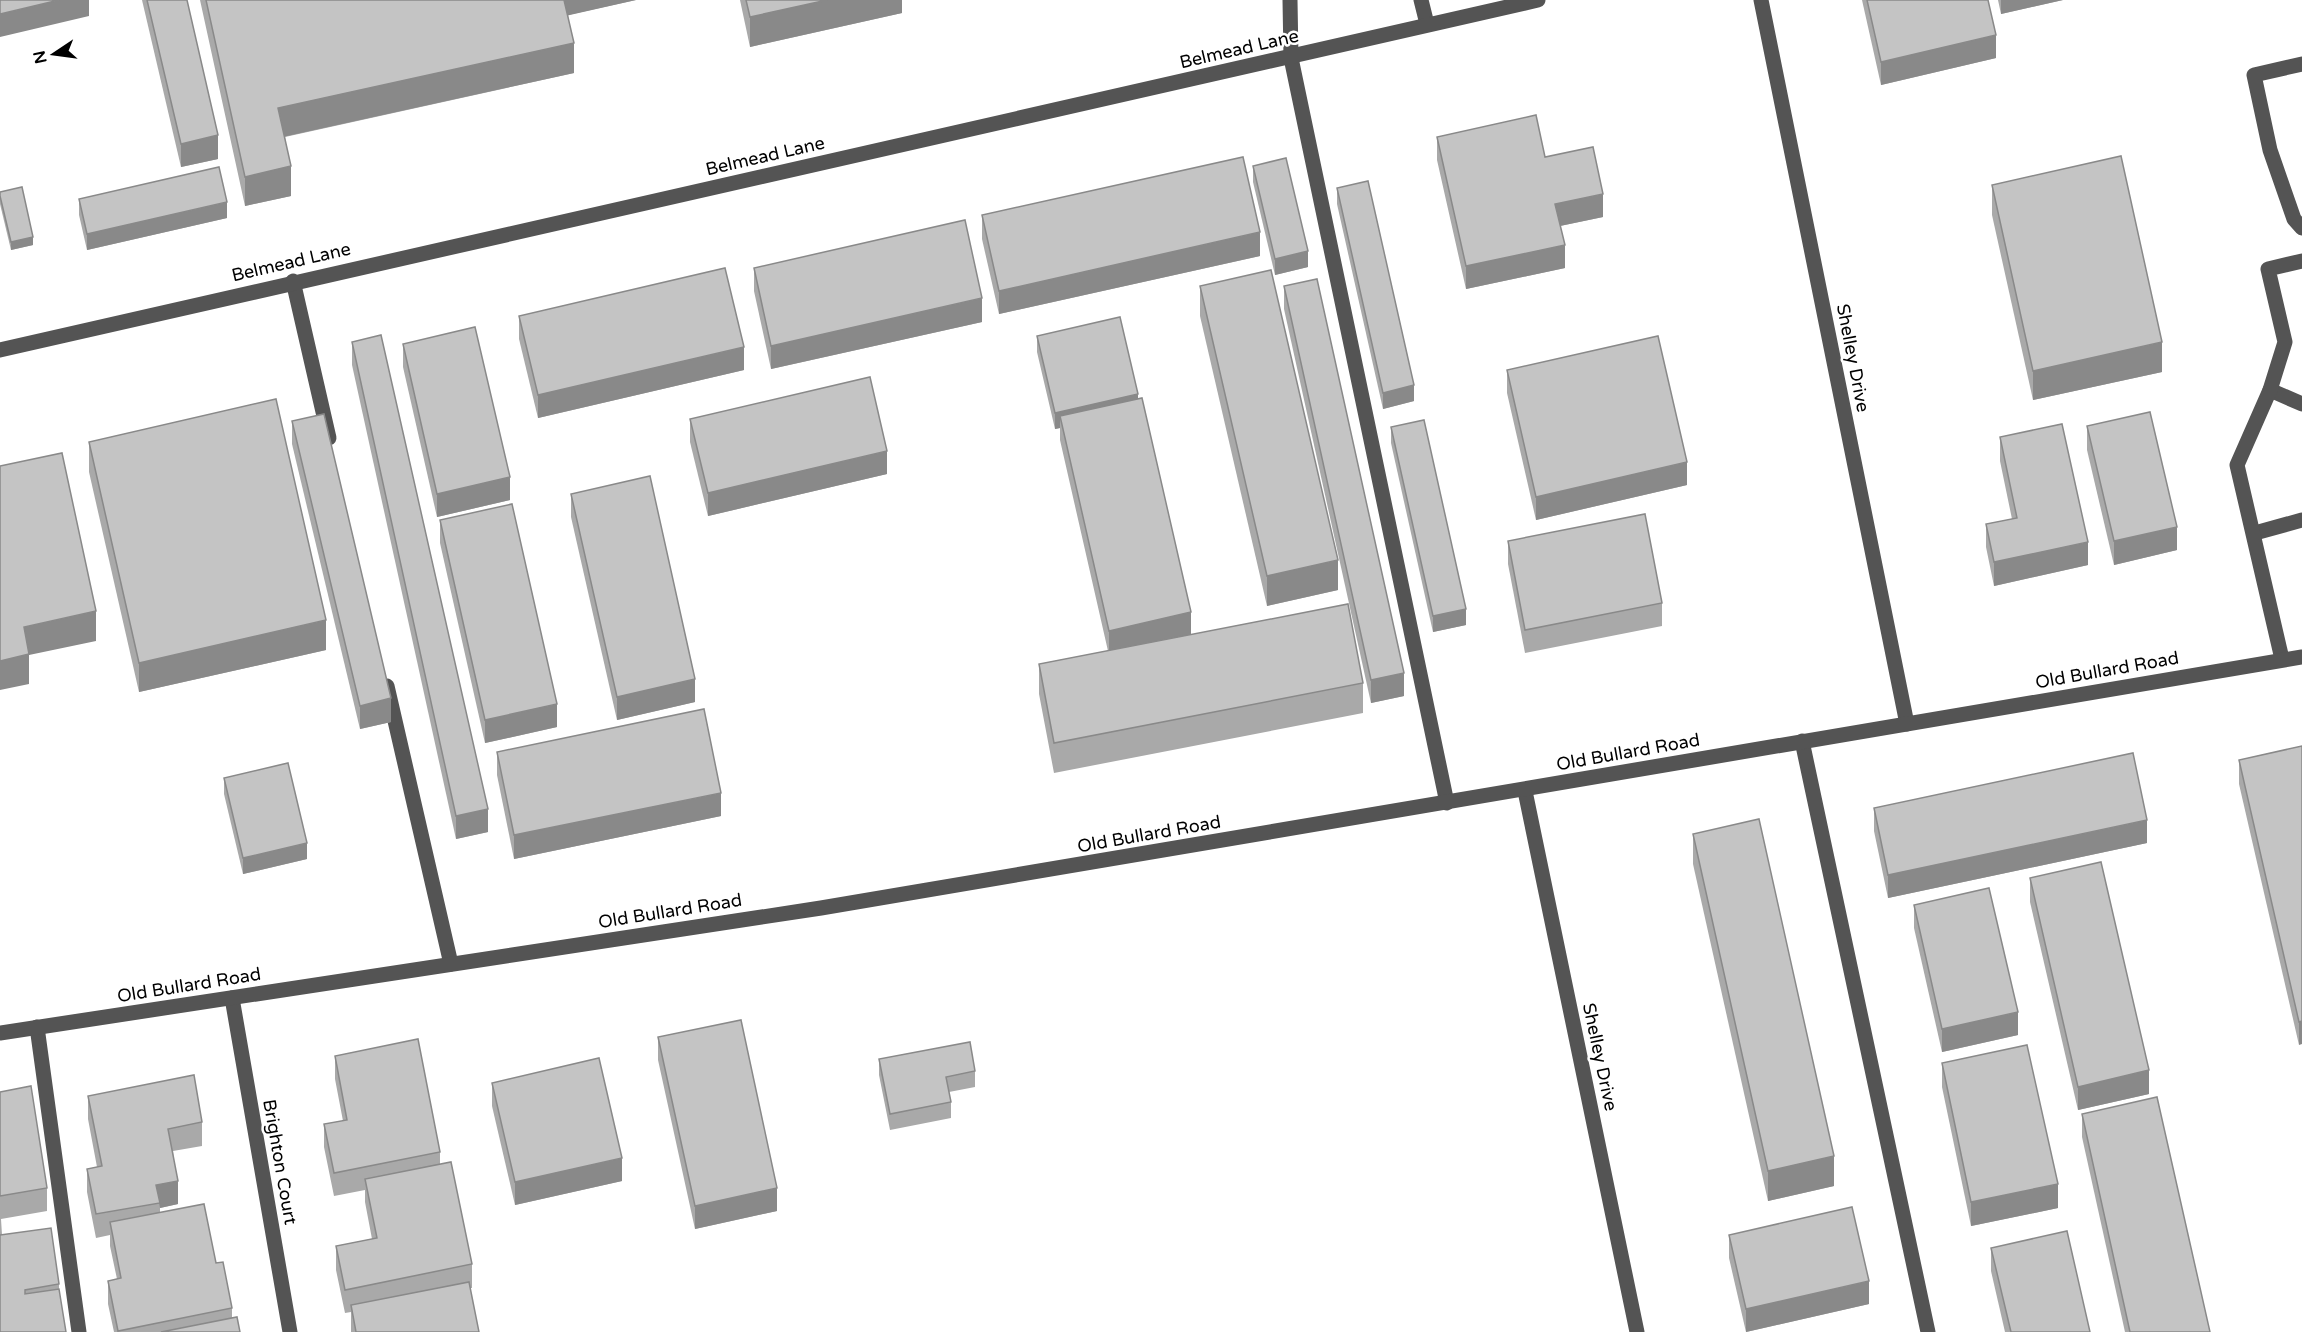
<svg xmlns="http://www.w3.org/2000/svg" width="2302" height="1332" viewBox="0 0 2302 1332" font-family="'Varela Round',sans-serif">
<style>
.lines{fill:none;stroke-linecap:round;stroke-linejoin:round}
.minor{stroke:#545454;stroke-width:15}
.wall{fill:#a9a9a9}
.shaded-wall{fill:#898989}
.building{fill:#c4c4c4;stroke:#898989;stroke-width:1.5}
.labels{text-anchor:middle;stroke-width:5;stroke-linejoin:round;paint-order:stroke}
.street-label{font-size:18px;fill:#000;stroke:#fff}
</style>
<rect width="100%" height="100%" fill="#fff"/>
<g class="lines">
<g class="minor">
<polyline points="1290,0 1291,58 1447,803"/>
<polyline points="1421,0 1427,24"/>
<polyline points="1761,0 1907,724"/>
<polyline points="2302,64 2254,75 2270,150 2294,219 2302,228"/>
<polyline points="293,281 329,438"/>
<polyline points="0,350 1538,0"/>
<polyline points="2270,390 2302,404"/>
<polyline points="2255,533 2302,520"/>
<polyline points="2282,659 2237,465 2270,390 2285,342 2268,269 2302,261"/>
<polyline points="387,686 451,964"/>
<polyline points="1802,741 1928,1332"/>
<polyline points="1525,791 1637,1332"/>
<polyline points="232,998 290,1332"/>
<polyline points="37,1027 79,1332"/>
<polyline points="0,1033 821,908 2302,657"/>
</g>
</g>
<g class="wall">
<polygon points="142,0 187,0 218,159 181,167"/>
<polygon points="200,0 636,0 568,15 574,73 285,137 291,196 245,206"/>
<polygon points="740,0 902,0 902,13 750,47"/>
<polygon points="1862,0 1988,0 1996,58 1881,85"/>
<polygon points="1998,0 2063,0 2001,14"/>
<polygon points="1437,137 1545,157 1603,217 1560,226 1565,268 1466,289 1437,160"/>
<polygon points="1253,166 1308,267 1275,275 1253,182"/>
<polygon points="1992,185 2162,372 2033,400 1992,215"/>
<polygon points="1337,188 1414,401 1383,409 1337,204"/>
<polygon points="0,192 33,245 11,250 0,204"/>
<polygon points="79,199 227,218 87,250 79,215"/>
<polygon points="982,215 1260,256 999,314 982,239"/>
<polygon points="754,268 982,322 771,369 754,291"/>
<polygon points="1200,286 1338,590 1267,606 1200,316"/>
<polygon points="1284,286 1404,696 1371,703 1284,309"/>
<polygon points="519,316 744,370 538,418 519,339"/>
<polygon points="1037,336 1138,399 1191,634 1363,683 1363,713 1054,773 1039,694 1039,664 1108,651 1060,440 1060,428 1055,429 1037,352"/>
<polygon points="352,342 488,832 456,839 352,365"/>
<polygon points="403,344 510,500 437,517 403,367"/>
<polygon points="1507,370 1687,485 1536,520 1507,393"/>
<polygon points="690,419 887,474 708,516 690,442"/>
<polygon points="292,421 391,722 360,729 292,444"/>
<polygon points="2087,426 2177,550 2114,565 2087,450"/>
<polygon points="1391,427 1466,625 1433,632 1391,443"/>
<polygon points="2000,437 2088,565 1994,586 1986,547 1986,524 2012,519 2000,461"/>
<polygon points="89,442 326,650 139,692 89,472"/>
<polygon points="571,494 695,702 617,720 571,517"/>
<polygon points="440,520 557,727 485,743 440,543"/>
<polygon points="1508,541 1662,603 1662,626 1525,653 1508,564"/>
<polygon points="2302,746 2299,1045 2239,784 2239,760"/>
<polygon points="497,752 721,816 514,859 497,775"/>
<polygon points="224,778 307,859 243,874 224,794"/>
<polygon points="1874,808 2147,843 1888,898 1874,831"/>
<polygon points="1693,834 1834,1186 1768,1201 1693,864"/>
<polygon points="2030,878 2149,1094 2078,1110 2030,902"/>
<polygon points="1914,905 2018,1035 1942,1052 1914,928"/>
<polygon points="658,1037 777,1211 695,1229 658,1060"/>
<polygon points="335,1056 440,1152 440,1164 472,1264 472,1288 470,1288 479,1332 351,1332 351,1312 345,1313 336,1270 336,1246 372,1239 365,1202 365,1190 334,1196 324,1147 324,1124 343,1121 335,1079"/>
<polygon points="879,1059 975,1071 975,1087 949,1092 951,1102 951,1118 890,1130 879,1075"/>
<polygon points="1942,1063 2058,1208 1971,1226 1942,1087"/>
<polygon points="492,1083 622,1181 515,1205 492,1106"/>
<polygon points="0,1092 47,1188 47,1211 1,1219 2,1235 59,1284 59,1290 0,1332"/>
<polygon points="88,1096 202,1122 202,1146 173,1151 178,1204 160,1208 160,1213 216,1263 232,1308 232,1318 240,1332 114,1332 108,1304 108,1281 117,1279 110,1246 110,1235 96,1238 87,1192 87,1169 97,1167 88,1119"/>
<polygon points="2082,1114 2210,1332 2125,1332 2082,1137"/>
<polygon points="1729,1235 1869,1304 1746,1332 1729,1258"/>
<polygon points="1991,1248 2090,1332 2005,1332 1991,1271"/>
</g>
<g class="shaded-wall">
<polygon points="59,0 89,0 89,16 0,37 0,14"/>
<polygon points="561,0 636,0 561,17"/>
<polygon points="827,0 902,0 902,13 750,47 750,17"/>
<polygon points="2001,0 2063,0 2001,14"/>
<polygon points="1996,35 1996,58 1881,85 1881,62"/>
<polygon points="574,43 574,73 278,138 278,108"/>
<polygon points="218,135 218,159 181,167 181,144"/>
<polygon points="291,166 291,196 245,206 245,177"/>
<polygon points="1603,194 1603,217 1555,227 1555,204"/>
<polygon points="227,202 227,218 87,250 87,234"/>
<polygon points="1260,232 1260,256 999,314 999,291"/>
<polygon points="33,237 33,245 11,250 11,242"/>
<polygon points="1565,245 1565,268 1466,289 1466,266"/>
<polygon points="1308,251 1308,267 1275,275 1275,259"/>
<polygon points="982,298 982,322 771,369 771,346"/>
<polygon points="2162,342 2162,372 2033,400 2033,371"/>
<polygon points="744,347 744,370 538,418 538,395"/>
<polygon points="1414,385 1414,401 1383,409 1383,393"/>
<polygon points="1138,394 1138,410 1060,416 1060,428 1055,429 1055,413"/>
<polygon points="887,451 887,474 708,516 708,493"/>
<polygon points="1687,462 1687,485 1536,520 1536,497"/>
<polygon points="510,477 510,500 437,517 437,494"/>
<polygon points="2177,527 2177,550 2114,565 2114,541"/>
<polygon points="2088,542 2088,565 1994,586 1994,562"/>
<polygon points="1338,560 1338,590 1267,606 1267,576"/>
<polygon points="1466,609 1466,625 1433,632 1433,616"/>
<polygon points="96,611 96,641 29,655 29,684 0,690 0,661 24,627"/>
<polygon points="1191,612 1191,635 1109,654 1109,631"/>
<polygon points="326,620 326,650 139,692 139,663"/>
<polygon points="1404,673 1404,696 1371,703 1371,680"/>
<polygon points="695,679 695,702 617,720 617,697"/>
<polygon points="391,698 391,722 360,729 360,706"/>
<polygon points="557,704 557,727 485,743 485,720"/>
<polygon points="721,793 721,816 514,859 514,835"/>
<polygon points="488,809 488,832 456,839 456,816"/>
<polygon points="2147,820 2147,843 1888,898 1888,875"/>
<polygon points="307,843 307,859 243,874 243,858"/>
<polygon points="2018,1012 2018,1035 1942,1052 1942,1029"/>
<polygon points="2302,1021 2302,1044 2299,1045 2299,1022"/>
<polygon points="2149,1070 2149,1094 2078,1110 2078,1087"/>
<polygon points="1834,1156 1834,1186 1768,1201 1768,1171"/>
<polygon points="622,1158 622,1181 515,1205 515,1182"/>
<polygon points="178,1181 178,1204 160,1208 156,1185"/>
<polygon points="2058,1184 2058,1208 1971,1226 1971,1202"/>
<polygon points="777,1188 777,1211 695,1229 695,1206"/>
<polygon points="1869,1281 1869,1304 1746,1332 1746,1309"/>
</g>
<g class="building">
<polygon points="0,0 59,0 0,14"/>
<polygon points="147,0 187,0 218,135 181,144"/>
<polygon points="206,0 564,0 574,43 278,108 291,166 245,177"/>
<polygon points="746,0 827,0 750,17"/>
<polygon points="1867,0 1988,0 1996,35 1881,62"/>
<polygon points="1536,115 1545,157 1593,147 1603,194 1555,204 1565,245 1466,266 1437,137"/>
<polygon points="2121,156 2162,342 2033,371 1992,185"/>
<polygon points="1243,157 1260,232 999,291 982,215"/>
<polygon points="1286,158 1308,251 1275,259 1253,166"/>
<polygon points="219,167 227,202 87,234 79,199"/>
<polygon points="1368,181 1414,385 1383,393 1337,188"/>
<polygon points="22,187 33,237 11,242 0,196 0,192"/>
<polygon points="965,220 982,298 771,346 754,268"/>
<polygon points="725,268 744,347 538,395 519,316"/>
<polygon points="1271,270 1338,560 1267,576 1200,286"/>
<polygon points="1317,279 1404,673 1371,680 1284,286"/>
<polygon points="1120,317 1138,394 1055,413 1037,336"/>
<polygon points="475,327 510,477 437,494 403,344"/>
<polygon points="381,335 488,809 456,816 352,342"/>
<polygon points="1658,336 1687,462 1536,497 1507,370"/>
<polygon points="870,377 887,451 708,493 690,419"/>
<polygon points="1142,398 1191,612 1109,631 1060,416"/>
<polygon points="276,399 326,620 139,663 89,442"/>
<polygon points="2150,412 2177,527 2114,541 2087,426"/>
<polygon points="324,414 391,698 360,706 292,421"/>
<polygon points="1424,420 1466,609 1433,616 1391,427"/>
<polygon points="2062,424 2088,542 1994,562 1986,524 2017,518 2000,437"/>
<polygon points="62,453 96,611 24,627 29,654 0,661 0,466"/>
<polygon points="650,476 695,679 617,697 571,494"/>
<polygon points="512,504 557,704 485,720 440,520"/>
<polygon points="1645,514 1662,603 1525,630 1508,541"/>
<polygon points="1348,604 1363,683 1054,743 1039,664"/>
<polygon points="704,709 721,793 514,835 497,752"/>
<polygon points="2302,746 2302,1021 2299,1022 2239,760"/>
<polygon points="2133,753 2147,820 1888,875 1874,808"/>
<polygon points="288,763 307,843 243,858 224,778"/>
<polygon points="1759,819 1834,1156 1768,1171 1693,834"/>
<polygon points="2101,862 2149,1070 2078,1087 2030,878"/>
<polygon points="1989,888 2018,1012 1942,1029 1914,905"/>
<polygon points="741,1020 777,1188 695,1206 658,1037"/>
<polygon points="418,1039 440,1152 334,1173 324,1124 347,1120 335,1056"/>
<polygon points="970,1042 975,1071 946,1077 951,1102 890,1114 879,1059"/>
<polygon points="2027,1045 2058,1184 1971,1202 1942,1063"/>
<polygon points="599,1058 622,1158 515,1182 492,1083"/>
<polygon points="194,1075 202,1122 168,1129 178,1181 156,1185 160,1203 96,1214 87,1169 102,1166 88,1096"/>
<polygon points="31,1086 47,1188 0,1196 0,1092"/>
<polygon points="2157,1097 2210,1332 2130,1332 2082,1114"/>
<polygon points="451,1162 472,1264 345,1290 336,1246 377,1238 365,1179"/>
<polygon points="204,1204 216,1263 223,1262 232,1308 118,1331 108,1281 121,1278 110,1222"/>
<polygon points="1852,1207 1869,1281 1746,1309 1729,1235"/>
<polygon points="51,1228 59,1284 25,1290 25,1294 59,1289 66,1332 0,1332 0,1235"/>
<polygon points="2067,1231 2090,1332 2011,1332 1991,1248"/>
<polygon points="469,1282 479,1332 356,1332 351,1305"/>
<polygon points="237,1317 240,1332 161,1332"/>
</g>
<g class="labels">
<g class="street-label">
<text transform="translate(1239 49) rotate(-13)" y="6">Belmead Lane</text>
<text transform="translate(765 156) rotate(-13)" y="6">Belmead Lane</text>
<text transform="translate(291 262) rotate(-13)" y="6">Belmead Lane</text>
<text transform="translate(1853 358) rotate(79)" y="6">Shelley Drive</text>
<text transform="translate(2107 670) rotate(-10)" y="6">Old Bullard Road</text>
<text transform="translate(1628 752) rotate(-10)" y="6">Old Bullard Road</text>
<text transform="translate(1149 834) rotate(-10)" y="6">Old Bullard Road</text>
<text transform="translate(670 911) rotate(-9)" y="6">Old Bullard Road</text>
<text transform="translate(189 985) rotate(-9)" y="6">Old Bullard Road</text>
<text transform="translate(1600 1057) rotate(78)" y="6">Shelley Drive</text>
<text transform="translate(280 1162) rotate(80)" y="6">Brighton Court</text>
</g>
</g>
<g transform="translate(54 54) rotate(257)" stroke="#ffffff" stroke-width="4.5" paint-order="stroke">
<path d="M0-4.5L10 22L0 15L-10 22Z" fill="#000000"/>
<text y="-9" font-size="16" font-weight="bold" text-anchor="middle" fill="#000000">N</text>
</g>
</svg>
